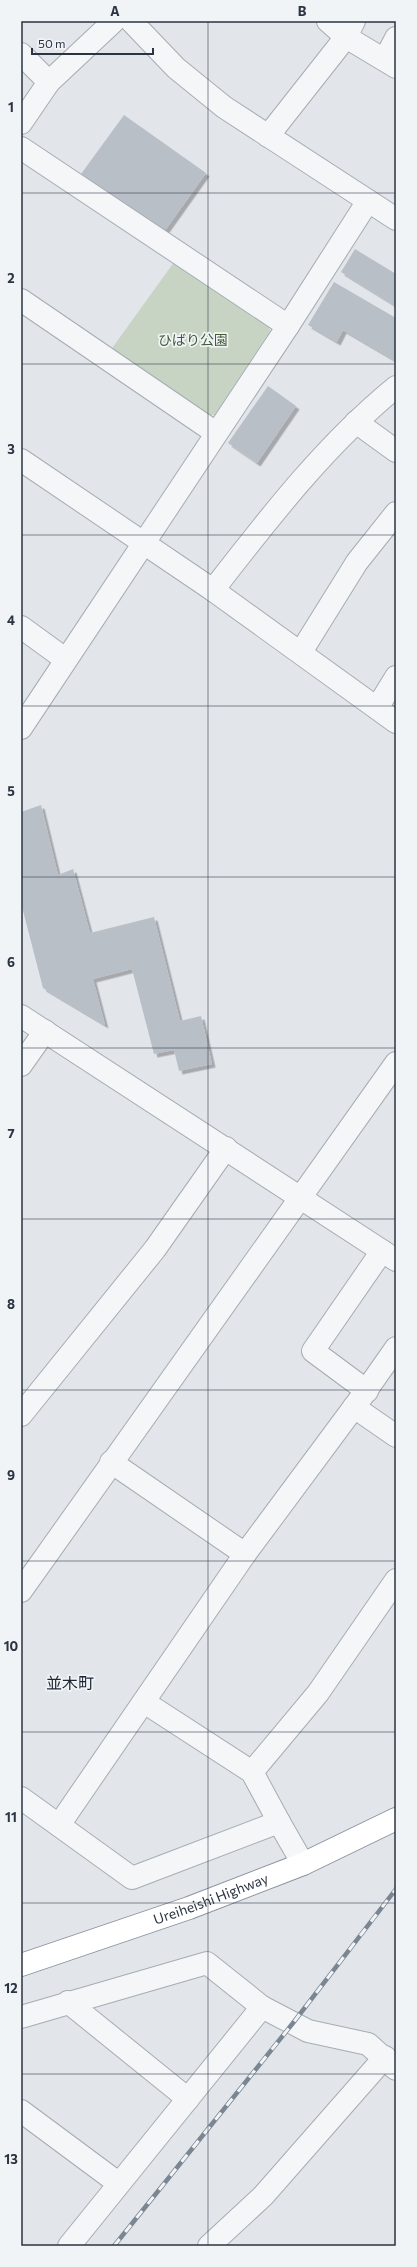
<svg xmlns="http://www.w3.org/2000/svg" width="417" height="2267" viewBox="0 0 417 2267" font-family="Commissioner,'Noto Sans JP',sans-serif">
<style>
.green{fill:#c8d4c3}
.building{fill:#b9bfc7;filter:url(#shadow)}
.lines{fill:none;stroke-linecap:round;stroke-linejoin:round}
.minor-casing{stroke:#a7acb4;stroke-width:24}
.highway-casing{stroke:#8994a0;stroke-width:24}
.minor{stroke:#f4f6f8;stroke-width:22}
.highway{stroke:#fff;stroke-width:22}
.rail-casing{stroke:#7b8693;stroke-width:4.5}
.rail{stroke:#f1f4f7;stroke-width:3;stroke-dasharray:9;stroke-linecap:butt}
.grid{fill:none;stroke:#2a3442;stroke-width:1;stroke-opacity:0.55}
.labels{text-anchor:middle;stroke-width:3.5;stroke-linejoin:round;paint-order:stroke}
.park-label{font-size:14px;fill:#415d37;stroke:#f1f4f7}
.street-label{font-size:14px;fill:#2a3442;stroke:#f1f4f7}
.quarter-label{font-size:16px;fill:#1c2533;stroke:#f1f4f7}
.neatline{fill:none;stroke:#2a3442;stroke-width:1.5}
.grid-label{font-size:13px;text-anchor:middle;font-weight:bold;fill:#2a3442}
</style>
<defs>
<filter id="shadow"><feDropShadow dx="3.5" dy="3.5" stdDeviation="0" flood-color="#0004"/></filter>
</defs>
<rect width="100%" height="100%" fill="#e2e5ea"/>
<polygon class="green" points="177,258 268,323 270,331 215,415 203,415 110,351"/>
<g class="building">
<polygon points="124,115 206,173 164,232 81,174"/>
<polygon points="355,249 396,274 396,306 341,272"/>
<polygon points="334,282 396,318 396,361 343,330 337,342 308,325"/>
<polygon points="268,386 296,406 257,463 228,443"/>
<polygon points="41,805 58,875 73,869 90,933 154,917 180,1021 201,1016 212,1064 179,1071 174,1050 154,1054 132,969 93,979 105,1025 43,988 21,903 21,812"/>
</g>
<g class="lines">
<defs>
<g id="minor">
<polyline points="131,21 176,68 224,107 396,219"/>
<polyline points="328,21 346,37 396,67"/>
<polyline points="21,54 49,82"/>
<polyline points="385,59 396,38"/>
<polyline points="21,123 49,82 114,21"/>
<polyline points="268,136 346,37 354,21"/>
<polyline points="21,148 288,326"/>
<polyline points="21,300 216,433"/>
<polyline points="356,422 396,451"/>
<polyline points="21,460 213,590 396,722"/>
<path d="M 213,590 C 269,518 325,445 396,387"/>
<polyline points="21,627 65,659"/>
<polyline points="301,652 357,562 396,513"/>
<polyline points="377,708 396,677"/>
<polyline points="21,728 288,326 368,201"/>
<polyline points="21,1016 396,1260"/>
<polyline points="21,1065 45,1031"/>
<polyline points="367,1391 313,1351 382,1251"/>
<polyline points="354,1407 396,1436"/>
<polyline points="21,1415 155,1249 226,1148"/>
<polyline points="111,1462 245,1554"/>
<polyline points="21,1591 396,1063"/>
<polyline points="252,1772 318,1693 396,1580"/>
<polyline points="21,1798 132,1878 279,1822 252,1772 144,1702"/>
<polyline points="279,1822 303,1864"/>
<polyline points="59,1825 245,1554 363,1395 396,1348"/>
<polyline points="68,2002 188,2099"/>
<polyline points="21,2017 207,1963 262,2007"/>
<polyline points="21,2111 118,2183"/>
<polyline points="69,2246 262,2007 308,2031 368,2044 396,2069"/>
<polyline points="209,2246 263,2196 385,2057"/>
</g>
<g id="highway">
<path id="s1" d="M 21,1965 L 189,1908 L 303,1864 L 396,1819"/>
</g>
</defs>
<use href="#minor" class="minor-casing"/>
<use href="#highway" class="highway-casing"/>
<use href="#minor" class="minor"/>
<use href="#highway" class="highway"/>
<defs>
<polyline id="rail" points="114,2246 293,2023 396,1889"/>
</defs>
<use href="#rail" class="rail-casing"/>
<use href="#rail" class="rail"/>
</g>
<path class="grid" d="M 208,21 L 208,2246M 21,193 L 396,193M 21,364 L 396,364M 21,535 L 396,535M 21,706 L 396,706M 21,877 L 396,877M 21,1048 L 396,1048M 21,1219 L 396,1219M 21,1390 L 396,1390M 21,1561 L 396,1561M 21,1732 L 396,1732M 21,1903 L 396,1903M 21,2074 L 396,2074"/>
<g class="labels">
<g class="park-label">
<text x="193" y="345">ひばり公園</text>
</g>
<g class="street-label">
<text dy="5" stroke="none"><textPath href="#s1" startOffset="201">Ureiheishi Highway</textPath></text>
</g>
<g class="quarter-label">
<text x="70" y="1689">並木町</text>
</g>
</g>
<rect width="417" height="2267" fill="none" stroke="#f1f4f7" stroke-width="44"/>
<path d="M32 48v6h121v-6" fill="none" stroke="#2a3442" stroke-width="2"/>
<text x="38" y="48" font-size="12" fill="#2a3442" stroke="#f1f4f7" stroke-width="3" paint-order="stroke">50 m</text>
<rect x="22" y="22" width="373" height="2223" class="neatline"/>
<g class="grid-label">
<text x="115" y="16">A</text>
<text x="302" y="16">B</text>
<text x="11" y="112">1</text>
<text x="11" y="283">2</text>
<text x="11" y="454">3</text>
<text x="11" y="625">4</text>
<text x="11" y="796">5</text>
<text x="11" y="967">6</text>
<text x="11" y="1138">7</text>
<text x="11" y="1309">8</text>
<text x="11" y="1480">9</text>
<text x="11" y="1651">10</text>
<text x="11" y="1822">11</text>
<text x="11" y="1993">12</text>
<text x="11" y="2164">13</text>
</g>
</svg>
